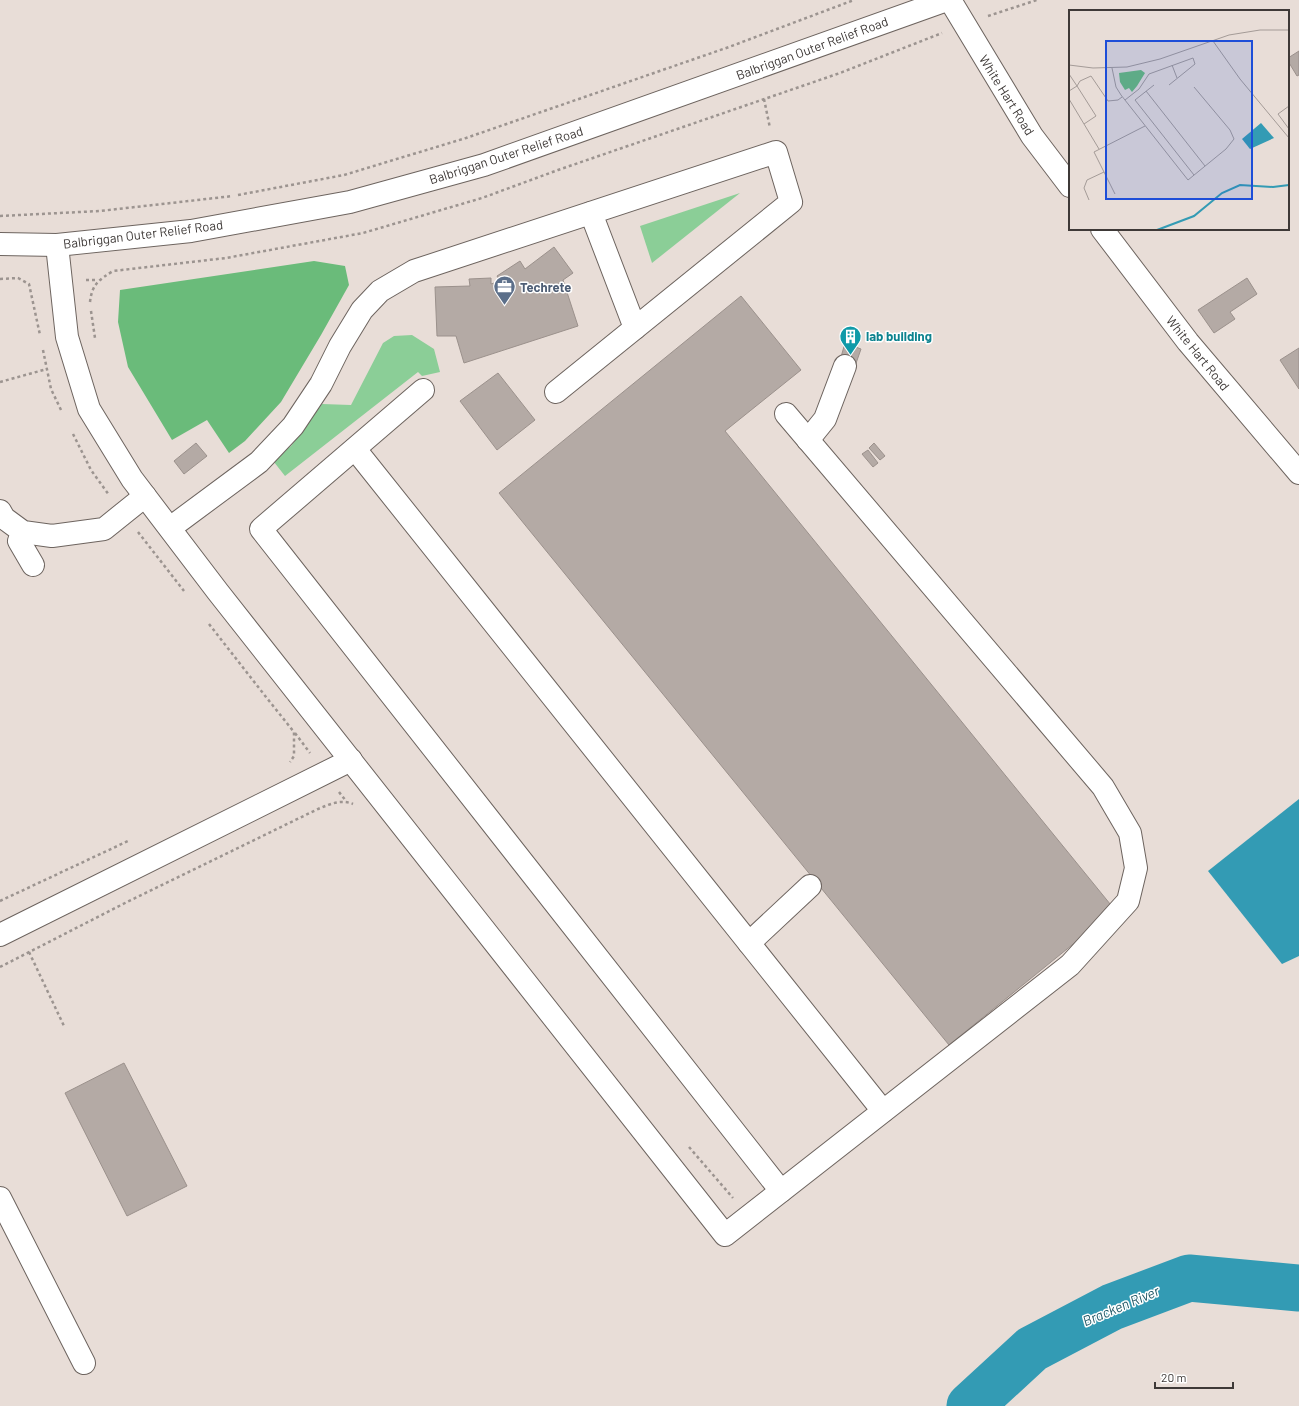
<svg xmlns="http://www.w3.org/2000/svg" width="1299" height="1406" viewBox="0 0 1299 1406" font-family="Barlow,sans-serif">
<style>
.green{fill:#8bce97}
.forest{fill:#6abb7a}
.water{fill:#339bb4}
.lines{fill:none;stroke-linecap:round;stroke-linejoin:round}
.river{stroke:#339bb4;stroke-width:47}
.building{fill:#b4aaa5;stroke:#9b918c}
.minor-casing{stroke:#6d645f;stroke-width:24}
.path{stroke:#9c9490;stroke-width:2.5;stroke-dasharray:3 3;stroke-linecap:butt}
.minor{stroke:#fff;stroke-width:22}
.labels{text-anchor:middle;stroke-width:3;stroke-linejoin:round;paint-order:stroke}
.street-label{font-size:13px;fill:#3e3937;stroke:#fff}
.service-label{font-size:13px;font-weight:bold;fill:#4e5e75;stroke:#fff;text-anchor:start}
.culture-label{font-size:13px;font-weight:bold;fill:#0d838f;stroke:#fff;text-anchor:start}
.water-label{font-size:14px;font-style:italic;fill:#235a68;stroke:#fff}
.inset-river{fill:none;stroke:#339bb4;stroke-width:2}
.inset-road{fill:none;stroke:#a49b97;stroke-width:1}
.view{fill:#1d4ed8;fill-opacity:0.15;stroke:#1d4ed8;stroke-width:2}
.inset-edge{fill:none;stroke:#3e3937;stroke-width:2}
</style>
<rect width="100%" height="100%" fill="#e8ddd7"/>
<g class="green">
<polygon points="740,193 652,263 640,226"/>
<polygon points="412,335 434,349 440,372 422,376 418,372 285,476 274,462 279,455 291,446 322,404 351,405 383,343 394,336"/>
</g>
<polygon class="forest" points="314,261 345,266 349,285 321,335 281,402 245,441 229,453 207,420 172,440 128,367 118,322 120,290"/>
<polygon class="water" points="1299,799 1299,956 1282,964 1208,871"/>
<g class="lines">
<polyline class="river" points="970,1406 1032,1349 1112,1307 1189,1278 1299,1288"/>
</g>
<g class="building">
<polygon points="1299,51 1299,75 1297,76 1288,61 1288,58"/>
<polygon points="554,247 573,273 563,280 578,326 464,363 456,336 437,336 435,287 470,286 469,279 491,278 491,284 500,281 497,276 520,261 525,269"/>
<polygon points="1247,278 1257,294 1230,312 1235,319 1214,333 1198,310"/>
<polygon points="741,296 801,370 725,431 1115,910 949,1045 499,493"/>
<polygon points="845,343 861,349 854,369 839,364"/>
<polygon points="1299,348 1299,389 1280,360"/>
<polygon points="498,373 535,420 497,450 460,401"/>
<polygon points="196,443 207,456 184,474 174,461"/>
<polygon points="874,443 885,456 880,460 869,448"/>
<polygon points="868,450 878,463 873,467 862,454"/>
<polygon points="124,1063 187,1186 127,1216 65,1093"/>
</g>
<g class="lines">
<defs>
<g id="minor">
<polyline points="950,0 1032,136 1070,186"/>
<polyline points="591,213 635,328"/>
<polyline points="1102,229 1188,342 1299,473"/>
<polyline points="0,244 57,245 191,231 350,202 484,165 947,0"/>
<polyline points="57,245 67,337 89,409 132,479 218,592 725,1235 1070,965 1128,901 1136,868 1130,833 1103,787 786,414"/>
<polyline points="423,390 261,529 781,1191"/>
<polyline points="808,440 825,419 845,366"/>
<polyline points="355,449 883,1111"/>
<polyline points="0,511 4,518 23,532 52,536 104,529 145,496"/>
<polyline points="170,528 259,462 293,426 321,384 340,346 362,310 380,291 414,271 776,152 791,202 556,392"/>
<polyline points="23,532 19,541 33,565"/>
<polyline points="0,935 351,760"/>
<polyline points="749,943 810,886"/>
<polyline points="0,1198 84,1363"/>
</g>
</defs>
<use href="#minor" class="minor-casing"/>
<g class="path">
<polyline points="988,16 1037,0"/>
<polyline points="764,99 770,128"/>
<polyline points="238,195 344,175 466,138 729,47 854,0"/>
<polyline points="0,216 100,211 233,196"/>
<polyline points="0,279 18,278 29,284 40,335"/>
<polyline points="86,280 98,280"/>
<path d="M 90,302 C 92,284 99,280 113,271 L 226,258 L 363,233 L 482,198 L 558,170 L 840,73 L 942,33"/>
<polyline points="91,311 95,338"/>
<polyline points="43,350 51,389 62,412"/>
<polyline points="0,382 47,369"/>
<polyline points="73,434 91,470 109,495"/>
<polyline points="138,532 184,591"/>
<polyline points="209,624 266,697 294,732 294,756 290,762"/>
<polyline points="295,733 310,753"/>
<polyline points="339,792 346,801"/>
<polyline points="0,901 128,841"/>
<polyline points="29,952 64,1026"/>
<path d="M 0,967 L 127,902 L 318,809 C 330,804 341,799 353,804"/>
<polyline points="689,1147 733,1198"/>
</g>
<use href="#minor" class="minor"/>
</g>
<defs>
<symbol id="office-pin" viewBox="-11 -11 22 30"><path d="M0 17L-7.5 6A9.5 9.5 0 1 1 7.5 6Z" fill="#5c6f8a" stroke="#fff"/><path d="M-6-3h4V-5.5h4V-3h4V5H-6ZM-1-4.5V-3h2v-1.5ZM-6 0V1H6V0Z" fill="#fff"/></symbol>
<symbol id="building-pin" viewBox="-11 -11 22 30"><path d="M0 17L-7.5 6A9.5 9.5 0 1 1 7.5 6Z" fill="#0f9aa8" stroke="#fff"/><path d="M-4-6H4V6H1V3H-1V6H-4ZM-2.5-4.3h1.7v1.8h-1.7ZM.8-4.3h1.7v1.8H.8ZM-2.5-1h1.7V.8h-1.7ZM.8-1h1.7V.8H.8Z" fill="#fff"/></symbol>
</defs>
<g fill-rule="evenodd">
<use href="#office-pin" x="492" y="274" width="25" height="34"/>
<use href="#building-pin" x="838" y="324" width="25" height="34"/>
</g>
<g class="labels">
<g class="street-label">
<text transform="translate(812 48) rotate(-20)" y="5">Balbriggan Outer Relief Road</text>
<text transform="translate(1007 95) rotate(58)" y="5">White Hart Road</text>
<text transform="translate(506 155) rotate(-18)" y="5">Balbriggan Outer Relief Road</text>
<text transform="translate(143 234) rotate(-7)" y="5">Balbriggan Outer Relief Road</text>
<text transform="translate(1198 353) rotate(51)" y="5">White Hart Road</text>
</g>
<g class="service-label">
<text x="520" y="292">Techrete</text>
</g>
<g class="culture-label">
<text x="866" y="341">lab building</text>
</g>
<g class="water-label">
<text transform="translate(1121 1306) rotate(-23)" y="5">Bracken River</text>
</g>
</g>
<g transform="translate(1069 10)">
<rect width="220" height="220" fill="#e8ddd7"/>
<path d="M 72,60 L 76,63 L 68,76 L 63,82 L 60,78 L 56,80 L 51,72 L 50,63 Z" fill="#6abb7a"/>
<path d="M 192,113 L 205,128 L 181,139 L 173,129 Z" fill="#339bb4"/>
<path class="inset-river" d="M 88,220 L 125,206 L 153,183 L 171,175 L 204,177 L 220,175"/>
<path class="inset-road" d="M 144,31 L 171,69 L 220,128M 0,55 L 24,58 L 58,57 L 91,49 L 160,25 L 191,20 L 220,20M 103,55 L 108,68M 43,58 L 47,77 L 52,85 L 119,170 L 157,139 L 165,129 L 161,120 L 125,77M 0,64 L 8,76 L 11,71 L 22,66 L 39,91 L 49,90 L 53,87M 85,75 L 66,90 L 125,165M 0,81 L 8,76 L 27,106 L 15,114M 77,81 L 136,156M 0,89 L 30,139M 56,90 L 70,79 L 80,64 L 124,48 L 126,54 L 100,75M 220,96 L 209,104 L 220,119M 46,184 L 25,142 L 76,116M 20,190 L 15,178 L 18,170 L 35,162"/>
<path class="view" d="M 37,31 L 183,31 L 183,189 L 37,189 Z"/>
<rect width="220" height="220" class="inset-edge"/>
</g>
<path d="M1155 1382v6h78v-6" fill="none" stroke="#3e3937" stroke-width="2"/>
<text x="1161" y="1382" font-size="12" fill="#3e3937" stroke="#ffffff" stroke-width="3" paint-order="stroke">20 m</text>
</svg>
